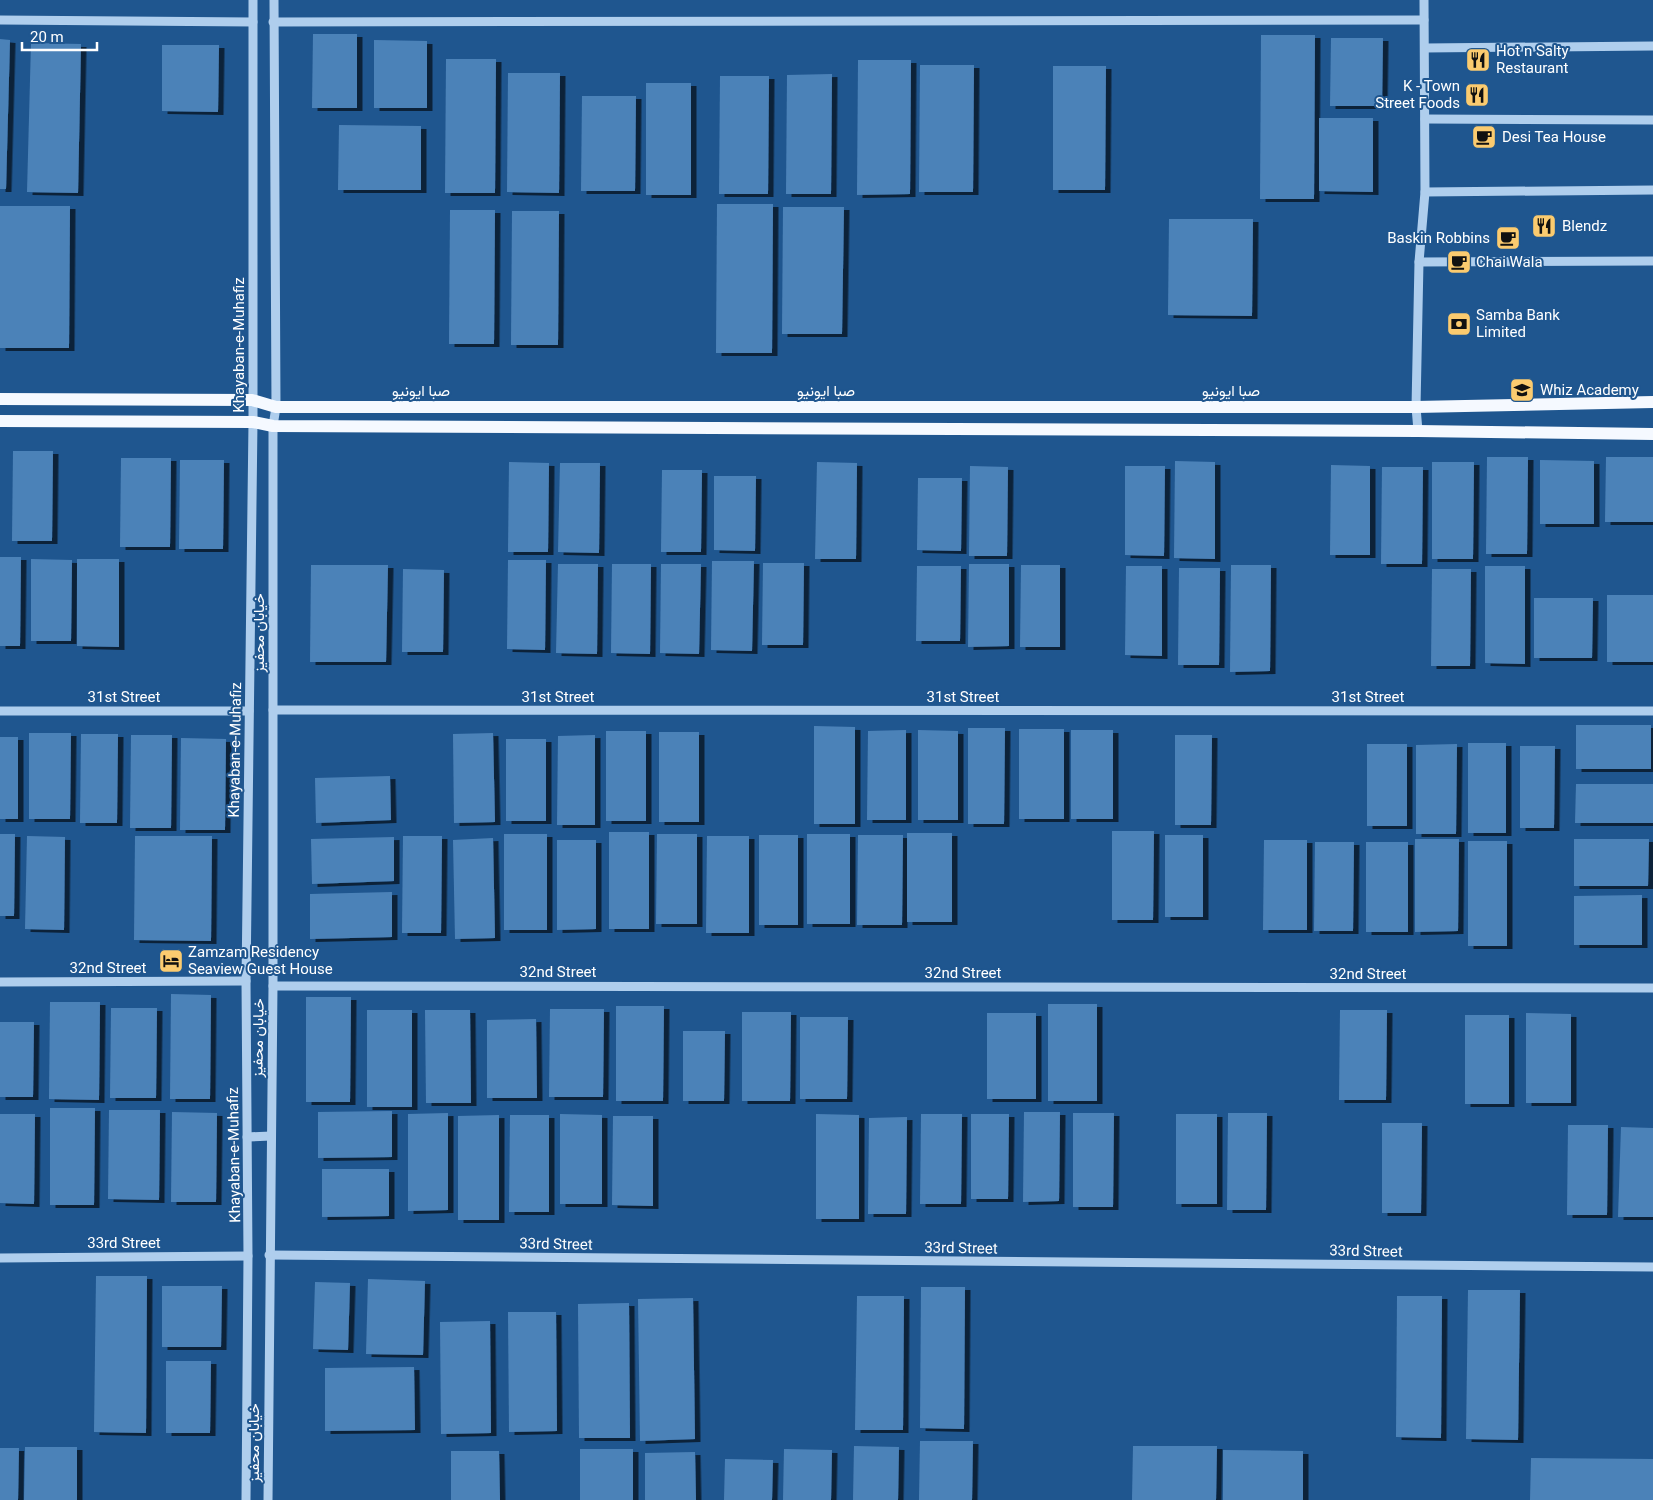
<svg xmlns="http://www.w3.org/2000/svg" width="1653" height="1500" viewBox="0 0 1653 1500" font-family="Roboto,Vazirmatn,sans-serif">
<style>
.building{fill:#4c82b8;filter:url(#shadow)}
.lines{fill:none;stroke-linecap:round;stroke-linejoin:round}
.minor{stroke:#afceed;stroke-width:9}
.major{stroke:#f5f9ff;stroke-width:12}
.labels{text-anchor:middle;stroke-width:4;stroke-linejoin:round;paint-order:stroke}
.poi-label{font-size:15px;fill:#fff;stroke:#1f568f;text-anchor:start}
.street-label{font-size:15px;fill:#fff;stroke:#1f568f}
</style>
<defs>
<filter id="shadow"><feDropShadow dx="5.5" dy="3" stdDeviation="0" flood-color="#0009"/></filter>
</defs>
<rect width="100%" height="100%" fill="#1f568f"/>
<g class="building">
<polygon points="313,34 357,34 357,108 312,108"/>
<polygon points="1261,35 1315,35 1314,199 1260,199"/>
<polygon points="1331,38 1383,38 1382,106 1330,106"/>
<polygon points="0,39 10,40 6,189 0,189"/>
<polygon points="374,40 427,41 427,108 374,108"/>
<polygon points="31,43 81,44 78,193 27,192"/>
<polygon points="162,45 219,45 218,112 162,111"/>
<polygon points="446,59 496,59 495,193 445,193"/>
<polygon points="858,60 911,60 910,194 857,195"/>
<polygon points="920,65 974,65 973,192 919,192"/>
<polygon points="1053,66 1106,66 1105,190 1053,190"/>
<polygon points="508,73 560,73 559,193 507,192"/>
<polygon points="832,74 831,194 786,194 787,75"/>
<polygon points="720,76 769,76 768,194 719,194"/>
<rect x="646" y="83" width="45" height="112"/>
<polygon points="582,96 636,96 635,191 581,191"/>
<polygon points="1319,118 1373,118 1373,192 1319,191"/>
<polygon points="339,125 421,126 421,190 338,190"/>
<polygon points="717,204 773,204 772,353 716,353"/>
<polygon points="0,206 70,206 69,348 0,348"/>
<polygon points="783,207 844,207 842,334 782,334"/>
<polygon points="450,210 495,210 494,344 449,344"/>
<polygon points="512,211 559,211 558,345 511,345"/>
<polygon points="1169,219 1253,219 1252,316 1168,315"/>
<polygon points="13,451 53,451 52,541 12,541"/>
<polygon points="1487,457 1528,457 1527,554 1486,554"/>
<polygon points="1606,457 1653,457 1653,522 1605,522"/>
<polygon points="121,458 171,458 170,547 120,547"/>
<polygon points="180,460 224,460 223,549 179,549"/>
<polygon points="1540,460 1594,461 1594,524 1540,524"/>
<polygon points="1175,461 1215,462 1215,559 1174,558"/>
<polygon points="509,462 549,463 548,552 508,552"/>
<polygon points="817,462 857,463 856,559 815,559"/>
<polygon points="1432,462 1474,462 1473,559 1432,559"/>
<polygon points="560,463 600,463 599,553 558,552"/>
<polygon points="1331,465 1370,466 1370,555 1330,555"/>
<polygon points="970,466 1008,467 1007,556 969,556"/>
<polygon points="1125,466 1165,466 1164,556 1125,555"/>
<polygon points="1382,467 1423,467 1422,564 1381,564"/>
<polygon points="662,470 702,470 701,552 661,552"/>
<polygon points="714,476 756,476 755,551 714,550"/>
<polygon points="918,478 962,478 961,551 917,550"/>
<polygon points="0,557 21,557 20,646 0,646"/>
<polygon points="31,559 72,560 71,641 31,641"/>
<polygon points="77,559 119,559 119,647 77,646"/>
<polygon points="508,560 546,560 545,650 507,649"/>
<polygon points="712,561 754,561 752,651 711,650"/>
<polygon points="763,563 804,563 803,645 762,645"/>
<polygon points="558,564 598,564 597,654 556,653"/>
<polygon points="612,564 651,564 650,654 611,653"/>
<polygon points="661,564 701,564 699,654 660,653"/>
<polygon points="969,564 1009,564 1009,646 968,647"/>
<polygon points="311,565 388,565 386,662 310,662"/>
<polygon points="1021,565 1060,565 1060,647 1020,647"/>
<polygon points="1231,565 1271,565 1270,671 1230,672"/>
<polygon points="917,566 961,566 960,641 916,641"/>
<polygon points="1126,566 1162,566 1162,656 1125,655"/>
<polygon points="1485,566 1525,566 1525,664 1485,663"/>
<polygon points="1179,568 1220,568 1219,665 1178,665"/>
<polygon points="403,569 444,570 443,652 402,652"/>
<polygon points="1432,569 1471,569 1470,666 1431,666"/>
<rect x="1607" y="595" width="46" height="67"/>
<polygon points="1534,598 1593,598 1592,658 1534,658"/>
<rect x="1576" y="725" width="75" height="44"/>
<polygon points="814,726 855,727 855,824 814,824"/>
<polygon points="968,728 1005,728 1004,824 968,824"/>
<rect x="1019" y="729" width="45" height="90"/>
<polygon points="906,730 906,820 867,820 868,731"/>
<polygon points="918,730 958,731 958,820 918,820"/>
<rect x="1071" y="730" width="42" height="89"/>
<rect x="606" y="731" width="40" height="90"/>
<rect x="659" y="732" width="40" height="90"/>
<polygon points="29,733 71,733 70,819 29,819"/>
<polygon points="493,733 495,822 454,823 453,734"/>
<polygon points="81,734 118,734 117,823 80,823"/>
<polygon points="131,735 172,735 171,828 130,828"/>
<polygon points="595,735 595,825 557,825 558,736"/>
<polygon points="1175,735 1212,735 1211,825 1175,825"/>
<rect x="0" y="737" width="18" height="82"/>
<polygon points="181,738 226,739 225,830 180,830"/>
<rect x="506" y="739" width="40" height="82"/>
<rect x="1468" y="743" width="38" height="90"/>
<rect x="1367" y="744" width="40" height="82"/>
<polygon points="1457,744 1456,834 1416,834 1416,745"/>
<polygon points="1520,746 1555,746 1554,828 1520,828"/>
<polygon points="390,776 391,820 316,823 315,778"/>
<polygon points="1576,784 1653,784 1653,823 1575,823"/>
<polygon points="1112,831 1154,831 1153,920 1112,920"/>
<rect x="609" y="832" width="40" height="97"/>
<rect x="907" y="833" width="45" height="89"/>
<polygon points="0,834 15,834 14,916 0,916"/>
<rect x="504" y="834" width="43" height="96"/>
<polygon points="657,834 697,834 697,924 656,924"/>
<rect x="807" y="834" width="43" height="90"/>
<rect x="759" y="835" width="39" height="90"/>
<polygon points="858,835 903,835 902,925 857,925"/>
<rect x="1165" y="835" width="38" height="82"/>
<polygon points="27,836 65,837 64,930 25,929"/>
<polygon points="135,836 212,836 211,941 134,940"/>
<polygon points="403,836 442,836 441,933 402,933"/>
<polygon points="707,836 749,836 749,933 706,933"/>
<polygon points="394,837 394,881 312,884 311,839"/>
<polygon points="493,838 495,938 455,939 453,840"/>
<polygon points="1415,839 1459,839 1458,931 1415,932"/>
<polygon points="1574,839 1649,839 1648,886 1574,886"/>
<polygon points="557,840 596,840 596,929 557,930"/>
<polygon points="1264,840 1307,840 1307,930 1263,930"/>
<rect x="1468" y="841" width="39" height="105"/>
<polygon points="1315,842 1354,842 1353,931 1314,931"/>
<rect x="1366" y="842" width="42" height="90"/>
<polygon points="392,892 392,937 310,939 310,894"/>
<polygon points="1642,895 1642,945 1574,945 1574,896"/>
<polygon points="171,994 211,995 210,1099 170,1099"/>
<polygon points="306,997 351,997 350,1102 306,1102"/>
<polygon points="50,1002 100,1002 99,1100 49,1099"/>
<rect x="1048" y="1004" width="49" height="97"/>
<polygon points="616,1006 664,1006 663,1101 616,1101"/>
<polygon points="111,1008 157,1008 156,1098 110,1098"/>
<polygon points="550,1009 604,1009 603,1097 549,1097"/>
<rect x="367" y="1010" width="45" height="97"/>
<polygon points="425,1010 470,1010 471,1103 426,1103"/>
<polygon points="1340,1010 1387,1010 1386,1100 1339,1100"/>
<polygon points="742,1012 791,1012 790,1101 742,1101"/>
<rect x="987" y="1013" width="49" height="86"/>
<polygon points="1526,1013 1571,1014 1571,1103 1526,1103"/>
<rect x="1465" y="1015" width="44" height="89"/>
<polygon points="800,1017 848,1017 847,1099 800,1099"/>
<polygon points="536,1019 537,1098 487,1098 487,1020"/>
<polygon points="0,1022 34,1022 33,1097 0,1097"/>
<polygon points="683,1031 725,1031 724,1101 683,1101"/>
<polygon points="50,1108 95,1108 94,1205 50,1205"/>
<polygon points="109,1110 160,1110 159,1200 108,1199"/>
<polygon points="392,1111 392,1157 318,1158 318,1112"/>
<polygon points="172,1112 217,1113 216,1202 171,1202"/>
<polygon points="1024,1112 1060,1112 1059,1201 1023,1202"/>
<polygon points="448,1113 448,1210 408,1211 408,1114"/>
<polygon points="1073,1113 1114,1113 1113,1207 1073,1207"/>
<polygon points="1228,1113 1267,1113 1266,1210 1227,1210"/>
<polygon points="0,1114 35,1114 34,1204 0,1203"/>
<polygon points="560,1114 602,1115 602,1204 560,1204"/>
<polygon points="816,1114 859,1115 859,1219 816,1219"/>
<polygon points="921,1114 962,1114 961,1204 920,1204"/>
<polygon points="971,1114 1009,1114 1008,1199 971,1199"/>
<rect x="1176" y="1114" width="41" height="90"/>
<polygon points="499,1115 499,1220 458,1220 458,1116"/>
<polygon points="510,1115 549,1115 549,1212 509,1212"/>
<polygon points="613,1116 653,1116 653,1206 612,1205"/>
<polygon points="907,1117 906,1214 868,1214 869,1118"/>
<polygon points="1382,1123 1422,1123 1421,1213 1382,1213"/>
<polygon points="1568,1125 1608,1125 1607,1215 1567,1215"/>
<polygon points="1621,1127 1653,1128 1653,1217 1618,1217"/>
<polygon points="322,1169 389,1169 389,1216 322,1217"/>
<polygon points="96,1276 147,1276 146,1433 94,1432"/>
<polygon points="368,1279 425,1281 423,1355 366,1354"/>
<polygon points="315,1282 350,1283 348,1350 313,1349"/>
<polygon points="162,1286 222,1286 221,1347 162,1347"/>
<polygon points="921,1287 965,1287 964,1429 920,1428"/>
<polygon points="1468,1290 1520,1290 1518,1440 1466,1439"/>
<polygon points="857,1296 904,1296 903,1430 855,1430"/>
<polygon points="1397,1296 1442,1296 1441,1438 1396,1437"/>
<polygon points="693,1298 695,1439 640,1441 638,1299"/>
<polygon points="629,1303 630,1438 579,1438 578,1304"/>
<polygon points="508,1312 556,1312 557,1431 509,1432"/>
<polygon points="490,1321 491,1433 441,1434 440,1322"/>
<polygon points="166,1361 211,1361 210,1433 166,1433"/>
<polygon points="414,1367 415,1430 325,1431 325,1368"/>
<polygon points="920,1441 973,1441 972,1500 919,1500"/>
<polygon points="854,1446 899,1447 898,1500 853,1500"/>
<polygon points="1133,1446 1217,1446 1216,1500 1132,1500"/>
<polygon points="25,1447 77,1447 77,1500 24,1500"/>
<polygon points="0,1448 19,1448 18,1500 0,1500"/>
<rect x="580" y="1449" width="53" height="51"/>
<polygon points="784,1449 832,1450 831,1500 783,1500"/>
<polygon points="1223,1450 1303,1451 1303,1500 1223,1500"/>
<polygon points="451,1451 499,1451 500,1500 451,1500"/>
<polygon points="695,1452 696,1500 645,1500 645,1453"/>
<polygon points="1531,1458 1653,1459 1653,1500 1530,1500"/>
<polygon points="725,1459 773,1460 772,1500 724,1500"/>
</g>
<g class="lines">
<g class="minor">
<polyline points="0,20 253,22"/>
<polyline points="273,22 1424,20"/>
<polyline points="1425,48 1653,46"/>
<polyline points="1425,119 1653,120"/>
<polyline points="1425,192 1653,190"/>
<polyline points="1419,262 1653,261"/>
<polyline points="1418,431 1416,407 1419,262 1425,192 1424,0"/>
<polyline points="273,710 1653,711"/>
<polyline points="0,711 249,711"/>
<polyline points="0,982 246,981"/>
<polyline points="273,986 1653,988"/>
<polyline points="247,1137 271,1136"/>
<polyline points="269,1255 1653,1267"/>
<polyline points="0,1258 248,1256"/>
<polyline points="246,1500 248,1256 246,981 253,422 253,0"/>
<polyline points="268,1500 273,986 273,426 276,407 274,0"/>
</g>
<g class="major">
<polyline points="0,399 252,400 276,407 1416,407 1653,402"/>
<polyline points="0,421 253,422 273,426 1418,431 1653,434"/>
</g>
</g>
<defs>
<symbol id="restaurant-square" viewBox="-11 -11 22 22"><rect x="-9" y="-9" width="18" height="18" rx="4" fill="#fbcb6f" stroke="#1f568f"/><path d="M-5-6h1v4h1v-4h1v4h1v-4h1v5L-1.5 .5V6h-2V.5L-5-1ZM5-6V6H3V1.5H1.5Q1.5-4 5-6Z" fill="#111"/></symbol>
<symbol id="cafe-square" viewBox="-11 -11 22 22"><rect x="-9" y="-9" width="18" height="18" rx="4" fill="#fbcb6f" stroke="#1f568f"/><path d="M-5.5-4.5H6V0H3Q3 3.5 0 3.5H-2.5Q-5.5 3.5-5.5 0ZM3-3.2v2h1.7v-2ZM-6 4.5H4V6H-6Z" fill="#111"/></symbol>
<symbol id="bank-square" viewBox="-11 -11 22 22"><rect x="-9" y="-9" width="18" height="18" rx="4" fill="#fbcb6f" stroke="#1f568f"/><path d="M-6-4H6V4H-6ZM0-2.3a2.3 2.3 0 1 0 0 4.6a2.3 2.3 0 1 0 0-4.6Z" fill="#111"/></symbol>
<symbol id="school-square" viewBox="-11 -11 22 22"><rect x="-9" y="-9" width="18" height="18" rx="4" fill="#fbcb6f" stroke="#1f568f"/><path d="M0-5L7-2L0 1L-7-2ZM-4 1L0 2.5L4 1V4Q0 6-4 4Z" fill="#111"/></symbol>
<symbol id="hotel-square" viewBox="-11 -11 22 22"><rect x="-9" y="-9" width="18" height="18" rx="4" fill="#fbcb6f" stroke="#1f568f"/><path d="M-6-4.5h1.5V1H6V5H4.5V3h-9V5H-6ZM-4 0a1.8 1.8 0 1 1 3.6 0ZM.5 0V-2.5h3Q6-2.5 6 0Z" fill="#111"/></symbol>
</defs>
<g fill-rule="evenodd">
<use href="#restaurant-square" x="1464" y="46" width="28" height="28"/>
<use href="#restaurant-square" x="1463" y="81" width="28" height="28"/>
<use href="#cafe-square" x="1470" y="123" width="28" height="28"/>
<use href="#restaurant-square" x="1530" y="212" width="28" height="28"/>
<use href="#cafe-square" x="1494" y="224" width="28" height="28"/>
<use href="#cafe-square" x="1445" y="248" width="28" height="28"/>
<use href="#bank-square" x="1445" y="310" width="28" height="28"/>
<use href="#school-square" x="1508" y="376" width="28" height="28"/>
<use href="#hotel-square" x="157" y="947" width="28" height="28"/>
</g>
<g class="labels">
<g class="poi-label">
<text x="1496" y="56">Hot n Salty<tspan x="1496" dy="17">Restaurant</tspan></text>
<text x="1460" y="91" text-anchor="end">K - Town<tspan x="1460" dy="17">Street Foods</tspan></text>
<text x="1502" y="142">Desi Tea House</text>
<text x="1562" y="231">Blendz</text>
<text x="1490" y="243" text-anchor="end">Baskin Robbins</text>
<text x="1476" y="267">Chai Wala</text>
<text x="1476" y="320">Samba Bank<tspan x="1476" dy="17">Limited</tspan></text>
<text x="1540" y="395">Whiz Academy</text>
<text x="188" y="957">Zamzam Residency<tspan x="188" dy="17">Seaview Guest House</tspan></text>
</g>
<g class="street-label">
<text transform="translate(239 345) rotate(-90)" y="5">Khayaban-e-Muhafiz</text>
<text x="421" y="396">صبا ایونیو</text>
<text x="826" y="396">صبا ایونیو</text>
<text x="1231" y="396">صبا ایونیو</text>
<text transform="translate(259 633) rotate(-90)" y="5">خیابان محفیز</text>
<text x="124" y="702">31st Street</text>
<text x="558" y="702">31st Street</text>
<text x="963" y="702">31st Street</text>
<text x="1368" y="702">31st Street</text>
<text transform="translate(235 750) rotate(-89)" y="5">Khayaban-e-Muhafiz</text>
<text x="108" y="973">32nd Street</text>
<text x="558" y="977">32nd Street</text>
<text x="963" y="978">32nd Street</text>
<text x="1368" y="979">32nd Street</text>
<text transform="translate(258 1038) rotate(-89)" y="5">خیابان محفیز</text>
<text transform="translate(234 1155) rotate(-91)" y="5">Khayaban-e-Muhafiz</text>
<text x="124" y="1248">33rd Street</text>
<text transform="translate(556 1244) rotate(1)" y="5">33rd Street</text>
<text transform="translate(961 1248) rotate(1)" y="5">33rd Street</text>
<text transform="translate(1366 1251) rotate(1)" y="5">33rd Street</text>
<text transform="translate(254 1443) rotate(-90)" y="5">خیابان محفیز</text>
</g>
</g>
<path d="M22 42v8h75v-8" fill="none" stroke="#ffffff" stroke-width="2.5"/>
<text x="30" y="42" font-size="15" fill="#ffffff" stroke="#1f568f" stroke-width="4" paint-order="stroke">20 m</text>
</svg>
